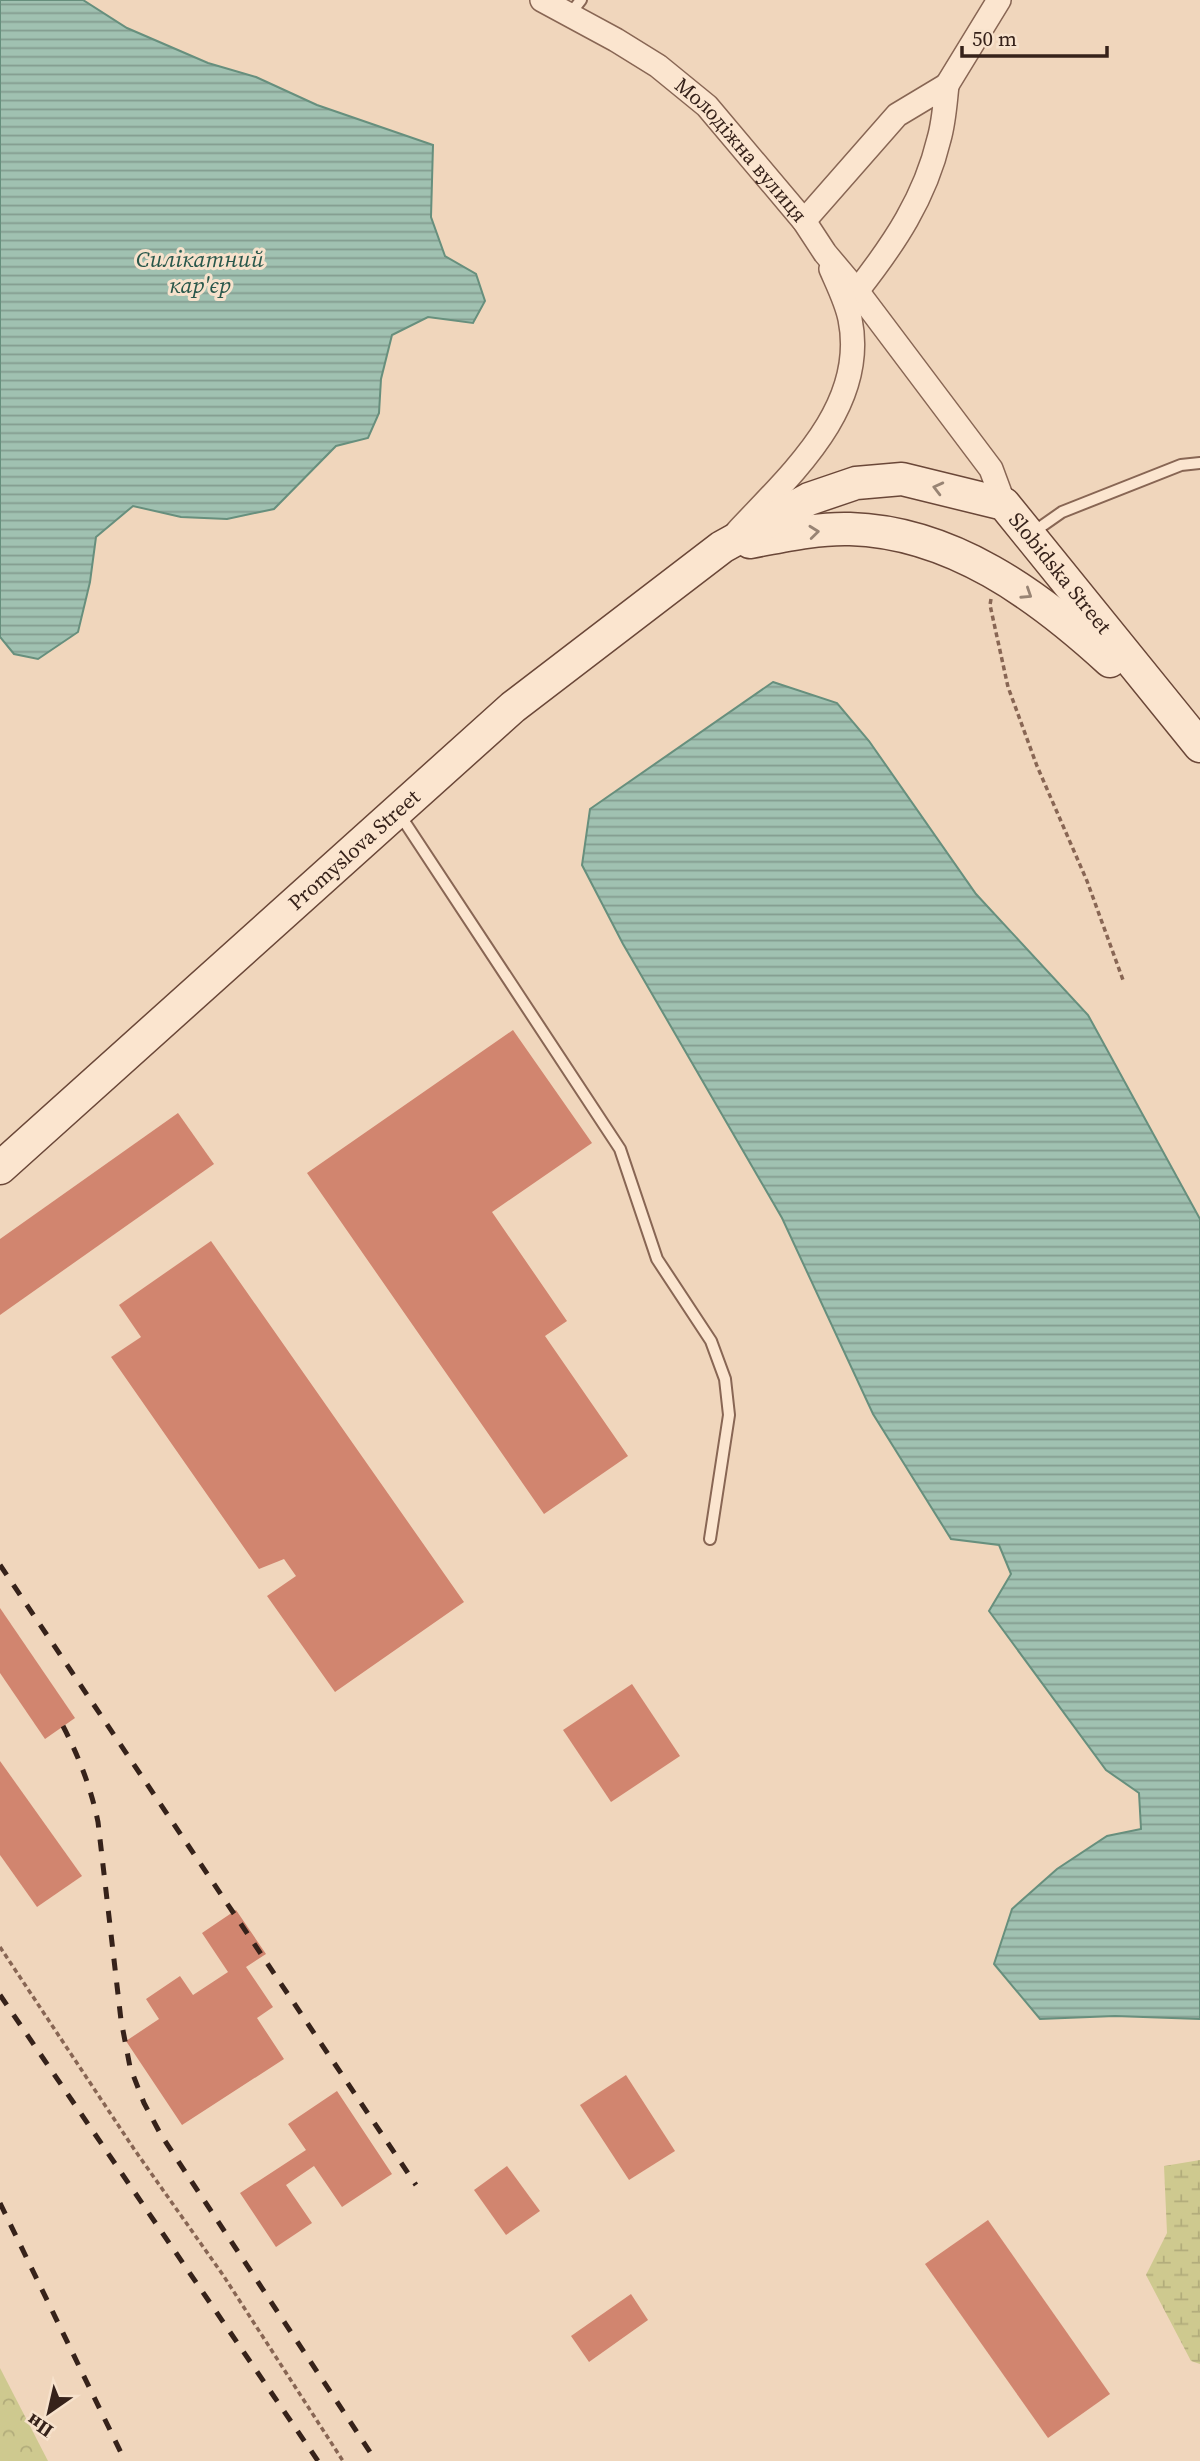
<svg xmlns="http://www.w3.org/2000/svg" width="1200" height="2461" viewBox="0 0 1200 2461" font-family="'Source Serif 4',serif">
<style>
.forest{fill:url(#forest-crowns)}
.wetland{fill:url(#wetland-marsh)}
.water{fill:url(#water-rules);stroke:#678f7d;stroke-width:2}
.building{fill:#d1856f}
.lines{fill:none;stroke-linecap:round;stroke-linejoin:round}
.lane-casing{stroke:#886654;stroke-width:14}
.street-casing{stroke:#886654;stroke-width:26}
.secondary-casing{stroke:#6a4738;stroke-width:35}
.path{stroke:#886654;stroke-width:3.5;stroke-dasharray:5 3.5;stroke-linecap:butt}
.lane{stroke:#fbe5cf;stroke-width:10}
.street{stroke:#fbe5cf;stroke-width:23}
.secondary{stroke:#fbe5cf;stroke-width:32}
.rail{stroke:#36221a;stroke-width:5;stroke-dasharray:12 12;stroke-linecap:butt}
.oneway{stroke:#988474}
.labels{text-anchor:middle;stroke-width:6;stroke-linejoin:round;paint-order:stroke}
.street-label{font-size:21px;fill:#36221a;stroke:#f7e2cc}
.water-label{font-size:23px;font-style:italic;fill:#28574b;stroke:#f7e2cc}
</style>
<defs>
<pattern id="forest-crowns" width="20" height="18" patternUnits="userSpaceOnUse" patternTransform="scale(1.75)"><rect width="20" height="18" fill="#cec98f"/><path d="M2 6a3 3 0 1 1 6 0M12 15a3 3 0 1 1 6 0" fill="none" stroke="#b2ac7b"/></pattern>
<pattern id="wetland-marsh" width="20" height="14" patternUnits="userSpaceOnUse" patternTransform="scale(1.75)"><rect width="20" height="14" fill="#cec98f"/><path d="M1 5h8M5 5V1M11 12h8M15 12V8" fill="none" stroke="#b2ac7b"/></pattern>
<pattern id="water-rules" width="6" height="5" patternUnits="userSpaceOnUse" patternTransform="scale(1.75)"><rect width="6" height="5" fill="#a0c1b1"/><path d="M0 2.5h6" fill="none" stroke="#839c8f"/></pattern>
</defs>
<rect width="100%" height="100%" fill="#f0d6bc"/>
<polygon class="forest" points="0,2368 48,2461 0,2461"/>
<polygon class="wetland" points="1200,2160 1200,2364 1191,2361 1146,2275 1167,2233 1164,2166"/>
<g class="water">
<polygon points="0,0 83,0 127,28 208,63 256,77 317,105 433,145 431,217 445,256 476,274 485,301 473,323 428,317 392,335 381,379 379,413 368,438 336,446 274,509 227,519 181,517 133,506 96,537 90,582 78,632 38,659 14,654 0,637"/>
<polygon points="773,682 837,703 869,741 976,894 1088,1015 1200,1219 1200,2019 1115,2016 1040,2019 994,1964 1012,1909 1057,1869 1107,1836 1141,1829 1139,1793 1106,1770 989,1611 1011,1574 999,1545 951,1539 873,1414 782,1218 623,944 582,865 590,809"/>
</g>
<g class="building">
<polygon points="513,1030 592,1143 492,1212 567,1321 545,1336 628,1456 544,1514 307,1173"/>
<polygon points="178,1113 214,1164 0,1315 0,1239"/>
<polygon points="211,1241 464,1602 335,1692 267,1596 296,1576 284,1559 259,1569 111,1357 141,1337 119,1305"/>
<polygon points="0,1608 75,1718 45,1739 0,1673"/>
<polygon points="632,1684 680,1756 611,1802 563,1730"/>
<polygon points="0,1761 82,1876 37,1907 0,1855"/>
<polygon points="236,1910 266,1954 246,1967 273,2007 257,2018 284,2059 182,2125 126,2041 159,2019 146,1999 180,1976 193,1995 228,1972 202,1933"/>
<polygon points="626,2075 675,2151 629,2180 580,2105"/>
<polygon points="337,2091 392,2174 342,2207 314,2166 286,2185 312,2223 276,2247 240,2193 306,2150 288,2124"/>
<polygon points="507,2166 540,2211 506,2235 474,2190"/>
<polygon points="988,2220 1110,2394 1048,2438 925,2264"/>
<polygon points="631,2294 648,2320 589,2362 571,2336"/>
</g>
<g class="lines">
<defs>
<g id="lane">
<polyline points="570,14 581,0"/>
<polyline points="1032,533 1062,512 1181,465 1200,463"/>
<polyline points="400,815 620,1149 657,1259 711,1341 725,1379 729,1415 710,1539"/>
</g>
<g id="street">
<path id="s1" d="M 542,0 L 616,40 L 658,66 L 707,106 L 804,221 L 825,253 L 857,291 L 991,469 L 1004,504"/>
<polyline points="947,85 999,0"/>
<path d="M 804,221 L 897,115 L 947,85 C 945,103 944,122 939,139 C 925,198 894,244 857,291"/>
<path d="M 737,532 C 790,475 868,407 850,319 C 847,303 838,285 831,269"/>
</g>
<g id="secondary">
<path d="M 750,542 C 782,536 817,528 850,529 C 952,532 1038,595 1110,661"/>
<path id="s2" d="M 0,1168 L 513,707 L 722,547 L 809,499 L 856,483 L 902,479 L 1004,504 L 1200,746"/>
</g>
</defs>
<use href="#lane" class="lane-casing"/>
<use href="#street" class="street-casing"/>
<use href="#secondary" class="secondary-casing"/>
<g class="path">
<polyline points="991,599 990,605 1008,687 1037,766 1087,881 1123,980"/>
<polyline points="0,1947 134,2149 223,2275 343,2461"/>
</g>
<use href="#lane" class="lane"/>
<use href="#street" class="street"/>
<use href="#secondary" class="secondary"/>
<g class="rail">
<polyline points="0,1565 416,2185"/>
<path d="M 63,1726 C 79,1757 91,1788 98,1822 L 121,2020 L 130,2067 L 144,2103 L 161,2135 L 376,2461"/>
<polyline points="0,1995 318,2461"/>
<polyline points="0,2203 125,2461"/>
</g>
</g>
<defs><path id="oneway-chevron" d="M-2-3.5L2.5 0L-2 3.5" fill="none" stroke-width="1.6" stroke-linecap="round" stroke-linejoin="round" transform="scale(1.75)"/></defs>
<g class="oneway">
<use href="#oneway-chevron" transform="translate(938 488) rotate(-166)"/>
<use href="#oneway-chevron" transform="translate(814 532) rotate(-6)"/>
<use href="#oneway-chevron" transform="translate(1027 594) rotate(33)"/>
</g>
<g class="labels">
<g class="street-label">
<text dy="7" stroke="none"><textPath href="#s1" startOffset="252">Молодіжна вулиця</textPath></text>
<text dy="7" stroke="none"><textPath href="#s2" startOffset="1342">Slobidska Street</textPath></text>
<text dy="7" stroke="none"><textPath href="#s2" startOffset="476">Promyslova Street</textPath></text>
</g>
<g class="water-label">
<text x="200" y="267">Силікатний<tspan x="200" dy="26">кар'єр</tspan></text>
</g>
</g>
<g transform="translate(49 2412) rotate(214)" stroke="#f7e2cc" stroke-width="5" paint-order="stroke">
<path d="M0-5L12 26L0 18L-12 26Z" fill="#36221a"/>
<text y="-10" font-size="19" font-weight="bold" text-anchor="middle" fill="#36221a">Пн</text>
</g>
<path d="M962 46v10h145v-10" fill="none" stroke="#36221a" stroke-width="3.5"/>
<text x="972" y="46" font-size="21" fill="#36221a" stroke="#f7e2cc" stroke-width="5" paint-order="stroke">50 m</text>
</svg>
